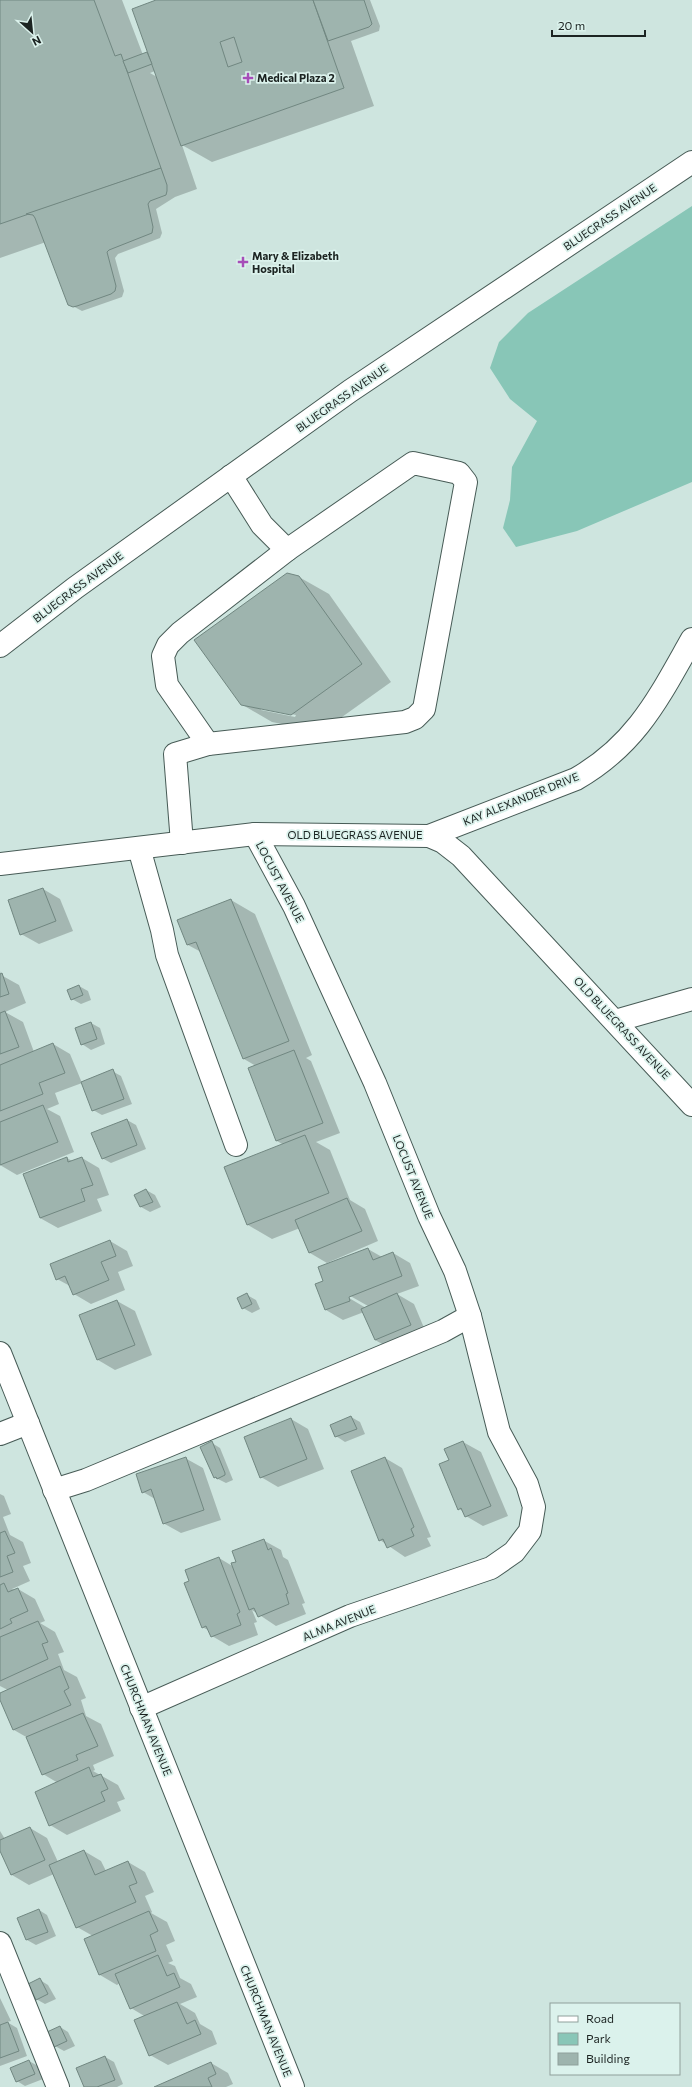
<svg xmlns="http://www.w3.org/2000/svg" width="692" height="2087" viewBox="0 0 692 2087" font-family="Commissioner,sans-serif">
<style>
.green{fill:#88c6b7}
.shadow{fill:#0003;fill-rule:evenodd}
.building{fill:#9eb4ae;stroke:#718781;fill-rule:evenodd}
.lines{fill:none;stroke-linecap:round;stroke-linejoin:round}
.minor-casing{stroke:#475b56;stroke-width:24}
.minor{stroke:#fff;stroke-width:22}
.poi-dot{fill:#a64db8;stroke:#dbf2ec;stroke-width:1.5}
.labels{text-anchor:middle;stroke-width:3.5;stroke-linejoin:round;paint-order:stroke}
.poi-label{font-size:11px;font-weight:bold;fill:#1c2422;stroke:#dbf2ec;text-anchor:start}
.street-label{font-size:11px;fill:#1c2422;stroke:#dbf2ec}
</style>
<rect width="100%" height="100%" fill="#cee5df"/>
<polygon class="green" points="692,206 692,482 577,531 516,547 503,528 510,500 512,467 537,421 510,399 490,368 499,342 528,313"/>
<g class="shadow">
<path d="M 0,0 L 122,0 L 143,55 L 149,55 L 159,0 L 370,0 L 380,26 L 379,31 L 351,41 L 374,106 L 212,162 L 182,145 L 197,189 L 175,197 L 156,209 L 162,233 L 160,238 L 118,254 L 115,258 L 124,291 L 122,297 L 82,311 L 69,304 L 46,242 L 0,258 ZM 155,71 L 157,77 L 150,73 Z"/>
<path d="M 299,577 L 329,594 L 391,682 L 321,732 L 272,722 L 241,704 ZM 261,708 L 296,715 L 295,717 L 261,710 Z"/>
<polygon points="43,889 60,899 73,931 39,944 21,934"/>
<polygon points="231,900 255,914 312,1055 306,1058 311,1061 340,1133 316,1142 330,1150 350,1200 365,1209 378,1241 327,1263 310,1253 300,1228 272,1239 248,1225 225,1168 284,1145 277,1141 249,1069 256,1066 244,1059 201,952 188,945"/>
<polygon points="0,971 1,975 19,985 26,1003 5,1012 23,1022 34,1052 53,1044 70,1054 82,1083 55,1093 59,1104 47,1109 60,1116 74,1152 17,1175 0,1165"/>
<polygon points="79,986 88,991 91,1000 81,1004 72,999"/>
<polygon points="91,1023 100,1028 105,1044 91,1050 82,1044"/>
<polygon points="112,1071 121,1076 132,1104 102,1115 93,1110"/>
<polygon points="127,1120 136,1125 146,1149 111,1163 102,1158"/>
<polygon points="67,1158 72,1161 82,1158 99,1168 109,1195 97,1199 102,1211 58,1228 40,1218"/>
<polygon points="146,1190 155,1195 161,1207 150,1212 141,1207"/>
<polygon points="110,1241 127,1251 133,1266 118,1272 125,1290 91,1304 74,1294 70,1286 57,1279"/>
<path d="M 368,1249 L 382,1257 L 393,1253 L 410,1263 L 419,1286 L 397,1294 L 414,1304 L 427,1335 L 393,1350 L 375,1340 L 364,1312 L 343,1320 L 326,1310 L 324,1281 ZM 345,1293 L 368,1306 L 366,1308 L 344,1295 Z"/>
<polygon points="247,1295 256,1300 260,1309 252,1313 243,1308"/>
<polygon points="117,1301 135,1311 152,1355 115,1370 98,1360"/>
<polygon points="351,1417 360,1422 365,1434 345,1442 336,1436"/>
<polygon points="291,1419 308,1429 324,1469 278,1487 261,1477"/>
<polygon points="463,1442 481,1452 508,1516 483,1526 466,1516 464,1512 459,1509 450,1460"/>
<polygon points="212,1443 220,1448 233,1480 226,1483 214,1477"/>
<polygon points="185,1458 203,1468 221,1520 181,1533 163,1523 155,1499 143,1492"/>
<polygon points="385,1458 402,1468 431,1537 427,1538 431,1546 405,1557 380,1540"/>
<polygon points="0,1494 4,1496 11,1514 3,1517 10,1535 23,1542 31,1563 23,1566 30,1581 12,1589 15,1590 18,1589 35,1599 45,1621 40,1623 55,1632 64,1652 58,1654 64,1670 77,1677 86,1698 81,1700 86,1716 101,1724 114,1756 93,1765 95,1770 93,1771 118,1785 125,1799 117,1802 121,1811 67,1835 50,1825 58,1783 43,1774 28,1738 14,1730 0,1698 0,1694 8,1690 0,1686"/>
<polygon points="263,1540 281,1550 283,1557 288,1560 305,1603 302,1604 306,1614 276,1626 252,1610 257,1622 254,1623 258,1635 229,1646 212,1636 210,1631 202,1627 190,1582 219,1558 234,1567"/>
<polygon points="30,1828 47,1838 58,1862 84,1851 101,1861 106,1871 128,1862 145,1872 154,1892 145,1896 152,1912 151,1913 167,1922 175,1941 166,1945 173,1961 168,1963 175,1966 180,1978 191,1984 197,1997 180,2004 195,2013 200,2024 212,2031 217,2044 168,2065 150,2055 135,2021 146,2017 131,2008 120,1983 117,1985 100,1975 85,1939 93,1936 77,1927 54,1874 29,1885 12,1875 0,1848 0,1831 5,1839"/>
<polygon points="39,1910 47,1915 56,1936 36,1945 27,1940 18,1919"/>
<polygon points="40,1980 48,1985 56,1999 45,2004 36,1999"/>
<polygon points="0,1998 11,2021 7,2022 17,2028 27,2056 0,2066"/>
<polygon points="60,2027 68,2032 75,2046 64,2051 55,2046"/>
<polygon points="105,2057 114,2062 123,2084 117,2087 85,2087"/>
<polygon points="29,2061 38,2066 43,2079 25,2086 17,2081"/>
<polygon points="211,2063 228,2073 233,2084 226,2087 156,2087"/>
</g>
<g class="building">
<polygon points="0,0 94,0 115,56 121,54 161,168 0,224"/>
<path d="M 156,0 L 313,0 L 344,88 L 181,146 L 132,9 ZM 234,37 L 242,62 L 228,67 L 220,42 Z"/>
<polygon points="313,0 364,0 372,24 369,27 328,41"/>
<polygon points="147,52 152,64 128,73 123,61"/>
<polygon points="161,168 167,185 167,191 166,195 150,201 148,204 153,227 152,233 109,250 107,252 116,286 115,291 111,294 77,306 73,307 68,305 35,218 33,215 26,214"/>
<polygon points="287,573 299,576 362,664 291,715 241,705 194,640"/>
<polygon points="43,888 56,921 20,935 8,900"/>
<polygon points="231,899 289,1041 243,1059 196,942 187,945 177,920"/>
<polygon points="2,973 9,994 0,997 0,974"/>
<polygon points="79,985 83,995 71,1000 67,990"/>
<polygon points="5,1011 19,1047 0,1054 0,1013"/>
<polygon points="91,1022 97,1039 81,1045 75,1028"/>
<polygon points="53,1043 65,1073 39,1083 43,1094 0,1111 0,1065"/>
<polygon points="294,1050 323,1123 276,1141 248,1068"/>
<polygon points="113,1069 124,1099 92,1111 81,1082"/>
<polygon points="43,1105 58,1142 0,1165 0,1122"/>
<polygon points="127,1119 137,1145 102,1159 91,1133"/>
<polygon points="305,1135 329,1193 247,1225 224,1167"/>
<polygon points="67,1157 68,1162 82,1157 93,1185 81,1189 85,1201 40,1218 23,1174"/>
<polygon points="146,1189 153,1202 140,1207 134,1195"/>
<polygon points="347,1198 362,1231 309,1253 295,1220"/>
<polygon points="110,1240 116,1256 101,1262 109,1280 73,1295 65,1276 56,1280 50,1264"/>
<polygon points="368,1248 373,1260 393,1252 402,1276 349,1297 350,1301 325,1310 315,1284 323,1281 318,1267"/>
<polygon points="247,1293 252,1304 242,1309 237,1298"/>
<polygon points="397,1293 411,1325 375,1340 361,1309"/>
<polygon points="117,1300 135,1345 97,1360 79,1315"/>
<polygon points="351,1416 357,1429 335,1437 330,1425"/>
<polygon points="291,1418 307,1459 260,1478 244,1437"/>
<polygon points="212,1441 225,1473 225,1475 217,1479 216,1477 214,1478 200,1447"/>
<polygon points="463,1441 491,1506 465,1517 461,1508 458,1510 439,1464 449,1460 444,1449"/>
<polygon points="186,1457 204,1510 163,1524 151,1489 142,1493 136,1474"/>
<polygon points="385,1457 414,1527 411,1529 414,1536 387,1548 383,1539 379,1541 351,1471"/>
<polygon points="5,1531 15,1553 7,1556 13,1572 0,1577 0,1533"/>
<polygon points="264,1539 268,1550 271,1548 288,1593 286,1594 289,1604 258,1617 254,1608 249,1610 231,1563 236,1562 232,1551"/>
<polygon points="219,1557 240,1612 237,1614 241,1625 211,1637 206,1626 202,1628 184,1583 189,1581 185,1570"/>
<polygon points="4,1583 8,1592 18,1588 28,1611 10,1619 12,1623 0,1629 0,1585"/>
<polygon points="38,1621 48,1642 42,1644 48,1659 0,1681 0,1637"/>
<polygon points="60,1666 69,1688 64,1691 71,1705 13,1730 0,1700 0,1693"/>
<polygon points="83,1713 98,1746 76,1755 78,1760 42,1775 26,1737"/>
<polygon points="89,1767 93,1777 101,1774 108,1789 101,1792 105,1801 49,1826 35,1792"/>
<polygon points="30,1827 45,1860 11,1875 0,1851 0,1840"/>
<polygon points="84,1850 95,1875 128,1861 137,1883 129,1886 136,1902 76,1928 49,1865"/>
<polygon points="39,1909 48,1932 26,1940 17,1918"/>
<polygon points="149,1911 158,1931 150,1935 156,1951 99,1975 84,1939"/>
<polygon points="158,1955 167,1976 174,1973 180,1987 130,2009 115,1974"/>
<polygon points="40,1978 48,1994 36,2000 28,1984"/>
<polygon points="177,2002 187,2024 195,2020 201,2034 149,2056 134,2020"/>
<polygon points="8,2022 19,2051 0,2058 0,2025"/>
<polygon points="60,2026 67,2041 54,2047 47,2032"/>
<polygon points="105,2056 115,2080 97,2087 84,2087 76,2068"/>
<polygon points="29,2060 35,2074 16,2082 10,2068"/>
<polygon points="211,2062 216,2074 208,2078 212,2087 154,2087"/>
</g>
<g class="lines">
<defs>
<g id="minor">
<polyline points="0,646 75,588 350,391 692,162"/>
<polyline points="208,744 167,685 163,656 168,645 180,633 287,550"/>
<path d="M 429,836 L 576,779 C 637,744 659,697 692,639"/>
<polyline points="182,843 175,754 208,744 405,722 415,718 424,709 466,482 459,473 413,463 287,550 262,525 231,476"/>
<polyline points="139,848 162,930 167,955 236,1145"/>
<polyline points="0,864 255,834 429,836 443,842 461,856 692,1105"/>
<polyline points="615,1021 692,999"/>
<polyline points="0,1353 293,2087"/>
<polyline points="0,1434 28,1423"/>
<polyline points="54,1490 86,1480 443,1331 470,1316"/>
<polyline points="141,1708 350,1616 491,1568 514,1552 530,1531 534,1507 527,1484 499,1432 470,1316 455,1271 429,1216 375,1083 294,906 255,834"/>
<polyline points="0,1943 58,2087"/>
</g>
</defs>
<use href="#minor" class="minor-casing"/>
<use href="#minor" class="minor"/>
</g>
<g class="poi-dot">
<path d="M246 72h4v4h4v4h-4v4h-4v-4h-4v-4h4z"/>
<path d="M241 256h4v4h4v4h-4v4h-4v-4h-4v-4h4z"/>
</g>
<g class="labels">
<g class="poi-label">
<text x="257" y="82">Medical Plaza 2</text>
<text x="252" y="260">Mary &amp; Elizabeth<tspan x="252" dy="13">Hospital</tspan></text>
</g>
<g class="street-label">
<text transform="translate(610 217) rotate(-34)" y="4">BLUEGRASS AVENUE</text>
<text transform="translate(342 398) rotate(-35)" y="4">BLUEGRASS AVENUE</text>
<text transform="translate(78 587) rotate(-37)" y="4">BLUEGRASS AVENUE</text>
<text transform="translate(521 799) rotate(-22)" y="4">KAY ALEXANDER DRIVE</text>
<text x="355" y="839">OLD BLUEGRASS AVENUE</text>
<text transform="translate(280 882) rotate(62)" y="4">LOCUST AVENUE</text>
<text transform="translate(622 1028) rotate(47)" y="4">OLD BLUEGRASS AVENUE</text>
<text transform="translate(413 1177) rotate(68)" y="4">LOCUST AVENUE</text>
<text transform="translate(339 1623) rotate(-22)" y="4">ALMA AVENUE</text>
<text transform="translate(146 1720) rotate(68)" y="4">CHURCHMAN AVENUE</text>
<text transform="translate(266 2021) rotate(68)" y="4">CHURCHMAN AVENUE</text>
</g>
</g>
<rect x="550" y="2003" width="130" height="72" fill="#dbf2ec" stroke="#8fa09b"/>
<rect x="558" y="2016" width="20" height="6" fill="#ffffff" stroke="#8fa09b"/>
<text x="586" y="2023" font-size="12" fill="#1c2422">Road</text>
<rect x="558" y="2033" width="20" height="12" fill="#88c6b7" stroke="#8fa09b"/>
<text x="586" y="2043" font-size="12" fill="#1c2422">Park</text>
<rect x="558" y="2053" width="20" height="12" fill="#9eb4ae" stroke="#8fa09b"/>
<text x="586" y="2063" font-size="12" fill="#1c2422">Building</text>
<g transform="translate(32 32) rotate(153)" stroke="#dbf2ec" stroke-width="3" paint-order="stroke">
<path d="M0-3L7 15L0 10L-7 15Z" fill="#1c2422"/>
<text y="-6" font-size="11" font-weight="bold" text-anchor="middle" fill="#1c2422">N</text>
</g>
<path d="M552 30v6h93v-6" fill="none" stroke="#1c2422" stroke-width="2"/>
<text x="558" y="30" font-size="12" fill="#1c2422" stroke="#dbf2ec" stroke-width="3" paint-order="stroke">20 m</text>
</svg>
